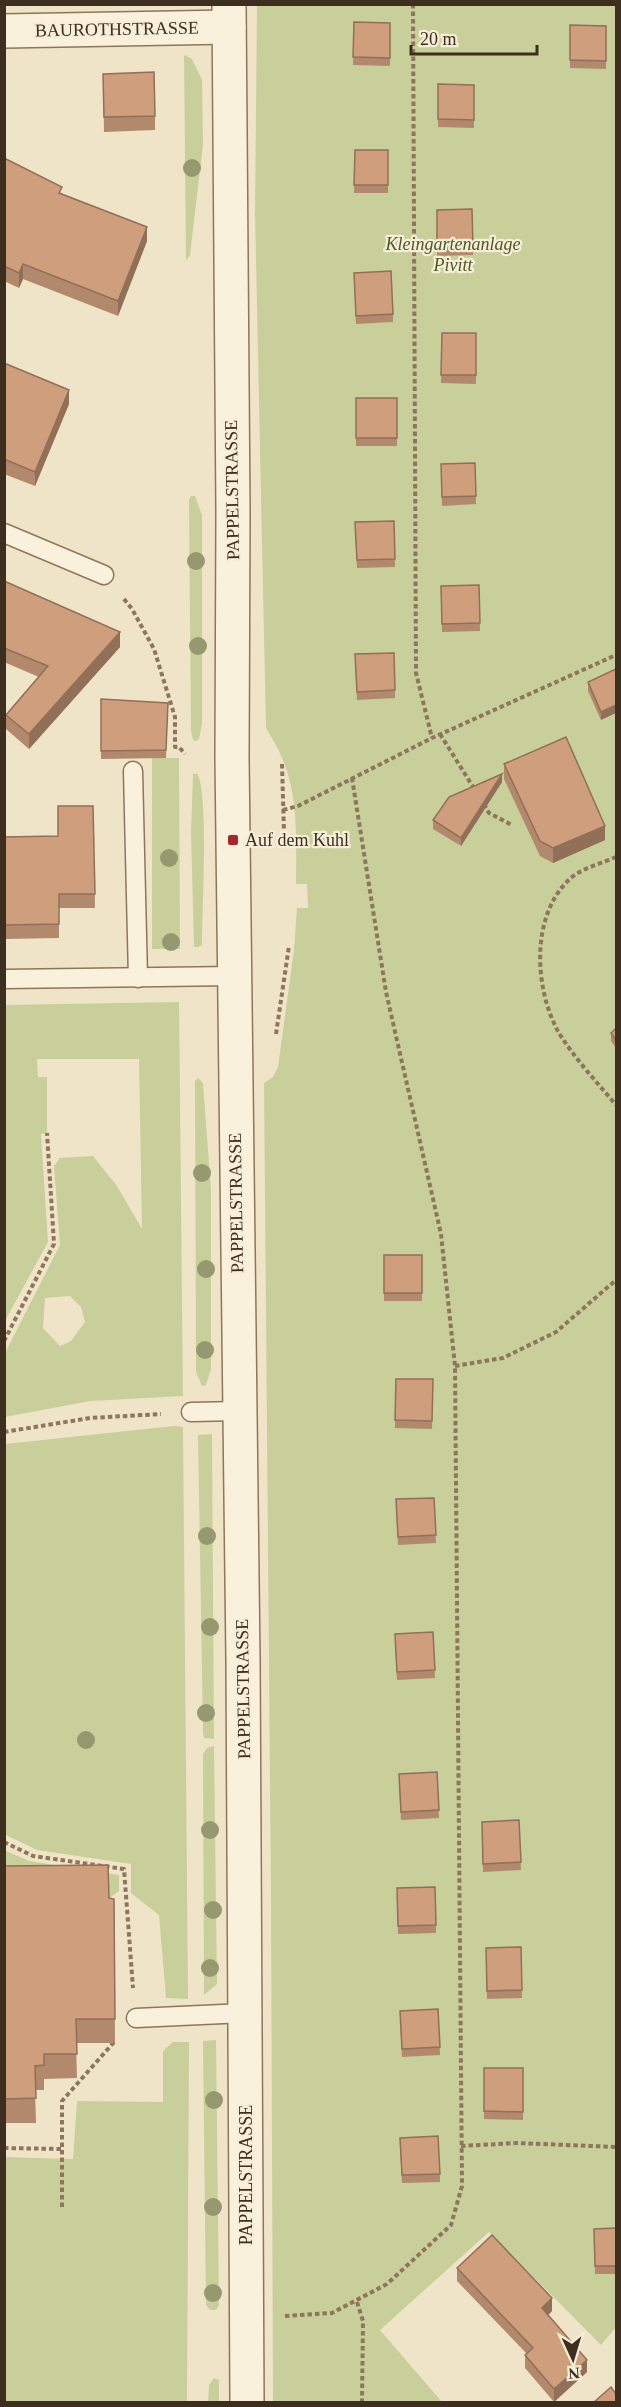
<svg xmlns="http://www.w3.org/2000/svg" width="621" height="2407" viewBox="0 0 621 2407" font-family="'Times New Roman',serif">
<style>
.green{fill:#c9cf9b;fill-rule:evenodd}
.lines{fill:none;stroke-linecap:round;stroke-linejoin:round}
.service-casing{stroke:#8d765c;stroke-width:21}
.minor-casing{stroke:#8d765c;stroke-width:36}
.tertiary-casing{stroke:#8d765c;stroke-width:36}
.path{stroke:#8d765c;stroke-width:4;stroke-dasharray:4.5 3;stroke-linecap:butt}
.service{stroke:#faf1dc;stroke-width:18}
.minor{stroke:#faf1dc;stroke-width:33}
.tertiary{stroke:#faf1dc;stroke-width:33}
.tree{fill:#96986f}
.wall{fill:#b2896c}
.shaded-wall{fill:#916f58}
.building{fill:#cf9f7d;stroke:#916f58;stroke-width:1.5}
.poi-dot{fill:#9e2a2b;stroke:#f7eed8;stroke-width:2}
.labels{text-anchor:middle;stroke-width:4.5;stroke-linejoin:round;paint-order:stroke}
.street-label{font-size:18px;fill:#3d2e20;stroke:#f7eed8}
.park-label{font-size:18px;font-style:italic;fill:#4d5a26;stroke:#f7eed8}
.poi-label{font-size:18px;fill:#3d2e20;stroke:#f7eed8;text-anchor:start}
</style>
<rect width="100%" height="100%" fill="#f0e4c8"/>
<g class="green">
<path d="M 257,5 L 616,5 L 616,2327 L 601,2345 L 489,2232 L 380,2330 L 442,2402 L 273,2402 L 271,1893 L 264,1083 L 273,1077 L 278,1067 L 294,950 L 297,908 L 308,908 L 307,884 L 296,884 C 296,844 299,795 282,758 C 278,748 272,738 266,728 L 255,214 Z"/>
<polygon points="184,55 192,59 202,80 203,145 190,255 186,260"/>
<polygon points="191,496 195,496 202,515 202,724 199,739 196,741 193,740 191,731 189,500"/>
<polygon points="152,758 179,758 180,949 152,949"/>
<path d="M 193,774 L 197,774 C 209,789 202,918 202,945 L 198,947 L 194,947 L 191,832 Z"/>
<path d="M 179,1002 L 183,1396 L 90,1401 L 5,1417 L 5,1353 L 60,1245 L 54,1166 L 60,1158 L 93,1156 L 117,1186 L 142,1229 L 139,1059 L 37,1059 L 38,1077 L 47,1077 L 47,1133 L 41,1134 L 48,1242 L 5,1321 L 5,1005 ZM 70,1296 L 81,1307 L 85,1322 L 71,1341 L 60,1346 L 43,1328 L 45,1298 Z"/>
<polygon points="198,1078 203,1083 211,1190 211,1369 206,1385 202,1386 196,1372 195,1081"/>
<polygon points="174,1426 183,1427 188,1999 166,1998 159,1915 131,1893 131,1864 37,1850 4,1834 5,1444"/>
<polygon points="212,1434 214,1739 204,1738 203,1732 198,1435"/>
<polygon points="214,1746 217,1984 204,1995 203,1754 207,1748"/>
<polygon points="4,1850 29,1861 119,1875 119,1891 108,1899 5,1891"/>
<polygon points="216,2040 219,2306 216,2310 210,2310 206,2305 203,2041"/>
<polygon points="173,2042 189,2042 187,2402 5,2402 5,2157 73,2159 77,2101 163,2102 163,2051"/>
<polygon points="214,2378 219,2380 219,2402 208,2402 209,2385"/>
</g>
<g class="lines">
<defs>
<g id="service">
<polyline points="4,533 104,575"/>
<polyline points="133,771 138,978"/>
<polyline points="4,979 234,976"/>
<polyline points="191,1412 239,1411"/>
<polyline points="136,2018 245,2013"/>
</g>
<polyline id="minor" points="4,31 229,27"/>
<polyline id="tertiary" points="229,4 233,512 232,757 243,1660 247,2402"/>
</defs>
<use href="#service" class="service-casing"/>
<use href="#minor" class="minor-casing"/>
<use href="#tertiary" class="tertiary-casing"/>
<g class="path">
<polyline points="413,4 416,673 432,738"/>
<polyline points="124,599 132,609 154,649 175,717 175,747 179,747 185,754"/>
<polyline points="440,734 475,790"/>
<polyline points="282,764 284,832"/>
<polyline points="484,804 489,813 512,825"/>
<polyline points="283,810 298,806 432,738 616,655"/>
<path d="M 616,857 C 603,863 582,868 571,878 C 530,914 534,989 559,1033 C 575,1059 596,1081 616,1105"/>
<polyline points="276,1034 289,946"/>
<polyline points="4,1341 54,1244 47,1133"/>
<polyline points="455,1366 503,1358 556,1332 616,1280"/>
<polyline points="4,1432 90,1418 161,1414"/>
<polyline points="4,1842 33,1856 124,1869 133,1988"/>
<polyline points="461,2146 517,2143 616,2147"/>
<polyline points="4,2148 62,2149 62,2101 115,2041"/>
<polyline points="62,2207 62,2149"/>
<polyline points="357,2302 363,2321 362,2402"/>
<polyline points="285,2316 332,2313 387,2284 451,2225 462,2186 455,1366 441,1234 386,992 352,778"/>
</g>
<use href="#service" class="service"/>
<use href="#minor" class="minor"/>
<use href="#tertiary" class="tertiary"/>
</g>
<g class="tree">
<circle cx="192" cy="168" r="9"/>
<circle cx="196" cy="561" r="9"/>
<circle cx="198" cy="646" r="9"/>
<circle cx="169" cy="858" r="9"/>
<circle cx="171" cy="942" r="9"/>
<circle cx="202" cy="1173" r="9"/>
<circle cx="206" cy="1269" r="9"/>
<circle cx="205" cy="1350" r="9"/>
<circle cx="207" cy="1536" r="9"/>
<circle cx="210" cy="1627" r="9"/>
<circle cx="206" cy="1713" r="9"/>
<circle cx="86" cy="1740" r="9"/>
<circle cx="210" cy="1830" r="9"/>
<circle cx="213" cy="1910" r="9"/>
<circle cx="210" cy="1968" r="9"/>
<circle cx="214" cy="2100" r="9"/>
<circle cx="213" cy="2207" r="9"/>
<circle cx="213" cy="2293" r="9"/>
</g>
<g class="wall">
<polygon points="354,22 390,23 390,66 353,65"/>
<polygon points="570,25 606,26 606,69 570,68"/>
<polygon points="103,74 155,116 155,130 104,132"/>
<polygon points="438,84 474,85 474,128 438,127"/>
<polygon points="355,150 388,150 388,193 354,193"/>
<polygon points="4,161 147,241 118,316 23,279 19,288 4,281"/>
<polygon points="437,210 473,247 473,255 437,256"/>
<polygon points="354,281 393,314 393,322 356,324"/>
<polygon points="442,333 476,333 476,384 441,383"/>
<polygon points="4,363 69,404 35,486 4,474"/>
<rect x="356" y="398" width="41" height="48"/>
<polygon points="475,463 476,504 442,506 441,464"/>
<polygon points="394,521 395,567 357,568 355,530"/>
<polygon points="4,581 120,647 29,749 6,729 6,715 39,677 4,662"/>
<polygon points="479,585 480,631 442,632 441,594"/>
<polygon points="394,653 395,698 357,700 355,662"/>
<polygon points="616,669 601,720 588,691 588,682"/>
<polygon points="101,699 168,703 166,758 101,759"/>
<polygon points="504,764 605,840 553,863 540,856 504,779"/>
<polygon points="502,782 461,846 433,829 433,820"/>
<polygon points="93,806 95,908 59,908 59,938 4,939 4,837 58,836"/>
<polygon points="616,1028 616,1048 611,1041 611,1033"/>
<rect x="384" y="1255" width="38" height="46"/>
<polygon points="396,1379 433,1379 432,1429 395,1428"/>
<polygon points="434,1498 436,1543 398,1545 396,1507"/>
<polygon points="433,1632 435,1678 397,1680 395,1642"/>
<polygon points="437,1772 439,1818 401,1820 399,1782"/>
<polygon points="519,1820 521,1870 483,1872 482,1822"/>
<polygon points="4,1866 109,1898 114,1899 115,2043 76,2043 77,2078 44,2079 44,2090 35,2090 36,2123 4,2123"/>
<polygon points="435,1887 436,1933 398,1934 397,1897"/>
<polygon points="521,1947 522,1998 487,1999 486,1948"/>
<polygon points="438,2009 440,2055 402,2057 400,2019"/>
<polygon points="484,2068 523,2068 523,2120 484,2119"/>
<polygon points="400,2146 440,2174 440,2182 402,2183"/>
<polygon points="616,2228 616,2274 595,2274 594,2229"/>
<polygon points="457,2268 552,2311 548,2315 587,2372 554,2402 525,2368 525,2355 527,2354 457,2281"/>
</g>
<g class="shaded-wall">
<polygon points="147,227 147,241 118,316 118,301"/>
<polygon points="23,264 23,279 19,288 19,273"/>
<polygon points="69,390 69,404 35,486 35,472"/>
<polygon points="120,632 120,647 29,749 29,734"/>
<polygon points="616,705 616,713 601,720 601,712"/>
<polygon points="502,774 502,782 461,846 461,838"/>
<polygon points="605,826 605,840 553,863 553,848"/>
<polygon points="552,2298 552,2311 542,2321 542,2308"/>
<polygon points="587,2360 587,2372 554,2402 554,2389"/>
</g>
<g class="building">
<polygon points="354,22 390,23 390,58 353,57"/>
<polygon points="570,25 606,26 606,61 570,60"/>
<polygon points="154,72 155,116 104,117 103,74"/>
<polygon points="438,84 474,85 474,120 438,119"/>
<polygon points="355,150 388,150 388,185 354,185"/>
<polygon points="6,159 62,187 59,193 147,227 118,301 23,264 19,273 4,266 4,161"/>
<polygon points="472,209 473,247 437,248 437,210"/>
<polygon points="391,271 393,314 356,316 354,273"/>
<polygon points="442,333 476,333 476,375 441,375"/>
<polygon points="4,363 69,390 35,472 4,459"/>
<rect x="356" y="398" width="41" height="40"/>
<polygon points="475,463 476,496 442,497 441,464"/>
<polygon points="394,521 395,559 357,560 355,522"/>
<polygon points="4,581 120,632 29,734 6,715 48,666 4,648"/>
<polygon points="479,585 480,623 442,624 441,586"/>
<polygon points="394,653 395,690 357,692 355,654"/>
<polygon points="616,669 616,705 601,712 588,682"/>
<polygon points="101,699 168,703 166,750 101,751"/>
<polygon points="566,737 605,826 553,848 540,841 504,764"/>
<polygon points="502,774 461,838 433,820 449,797"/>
<polygon points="58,806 93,806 95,894 59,894 59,924 4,925 4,837 58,836"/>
<polygon points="616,1028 616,1040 611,1033"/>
<rect x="384" y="1255" width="38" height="38"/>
<polygon points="396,1379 433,1379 432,1421 395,1420"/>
<polygon points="434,1498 436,1535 398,1537 396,1499"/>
<polygon points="433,1632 435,1670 397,1672 395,1634"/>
<polygon points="437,1772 439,1810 401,1812 399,1774"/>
<polygon points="519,1820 521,1862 483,1864 482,1822"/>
<polygon points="108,1865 109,1898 114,1899 115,2019 76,2019 77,2054 44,2054 44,2065 35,2066 36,2098 4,2099 4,1866"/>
<polygon points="435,1887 436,1925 398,1926 397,1888"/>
<polygon points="521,1947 522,1990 487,1991 486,1948"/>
<polygon points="438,2009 440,2047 402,2049 400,2011"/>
<polygon points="484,2068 523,2068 523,2112 484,2111"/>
<polygon points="438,2136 440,2174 402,2175 400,2138"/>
<polygon points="616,2228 616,2266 595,2266 594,2229"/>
<polygon points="492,2235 552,2298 542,2308 587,2360 554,2389 525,2355 533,2348 457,2268"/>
<polygon points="611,2387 616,2394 616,2403 593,2403"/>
</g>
<rect class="poi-dot" x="227" y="834" width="12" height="12" rx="3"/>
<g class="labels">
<g class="street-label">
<text transform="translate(117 29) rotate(-1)" y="6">BAUROTHSTRASSE</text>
<text transform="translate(232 490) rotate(-91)" y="6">PAPPELSTRASSE</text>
<text transform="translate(236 1203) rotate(-91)" y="6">PAPPELSTRASSE</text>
<text transform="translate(243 1689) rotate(-91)" y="6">PAPPELSTRASSE</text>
<text transform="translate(246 2175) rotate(-90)" y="6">PAPPELSTRASSE</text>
</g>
<g class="park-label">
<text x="453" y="250">Kleingartenanlage<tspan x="453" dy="21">Pivitt</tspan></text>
</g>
<g class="poi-label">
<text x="245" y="846">Auf dem Kuhl</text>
</g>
</g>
<rect width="621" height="2407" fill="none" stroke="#3d2e20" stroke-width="12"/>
<g transform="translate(573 2359) rotate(176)" stroke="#f7eed8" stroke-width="4.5" paint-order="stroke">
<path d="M0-4.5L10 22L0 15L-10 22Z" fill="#3d2e20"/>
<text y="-9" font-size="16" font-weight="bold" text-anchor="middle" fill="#3d2e20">N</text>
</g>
<path d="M411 45v9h126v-9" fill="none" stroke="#3d2e20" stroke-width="3"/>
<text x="420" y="45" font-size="18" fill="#3d2e20" stroke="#f7eed8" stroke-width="4.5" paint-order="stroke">20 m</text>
</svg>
